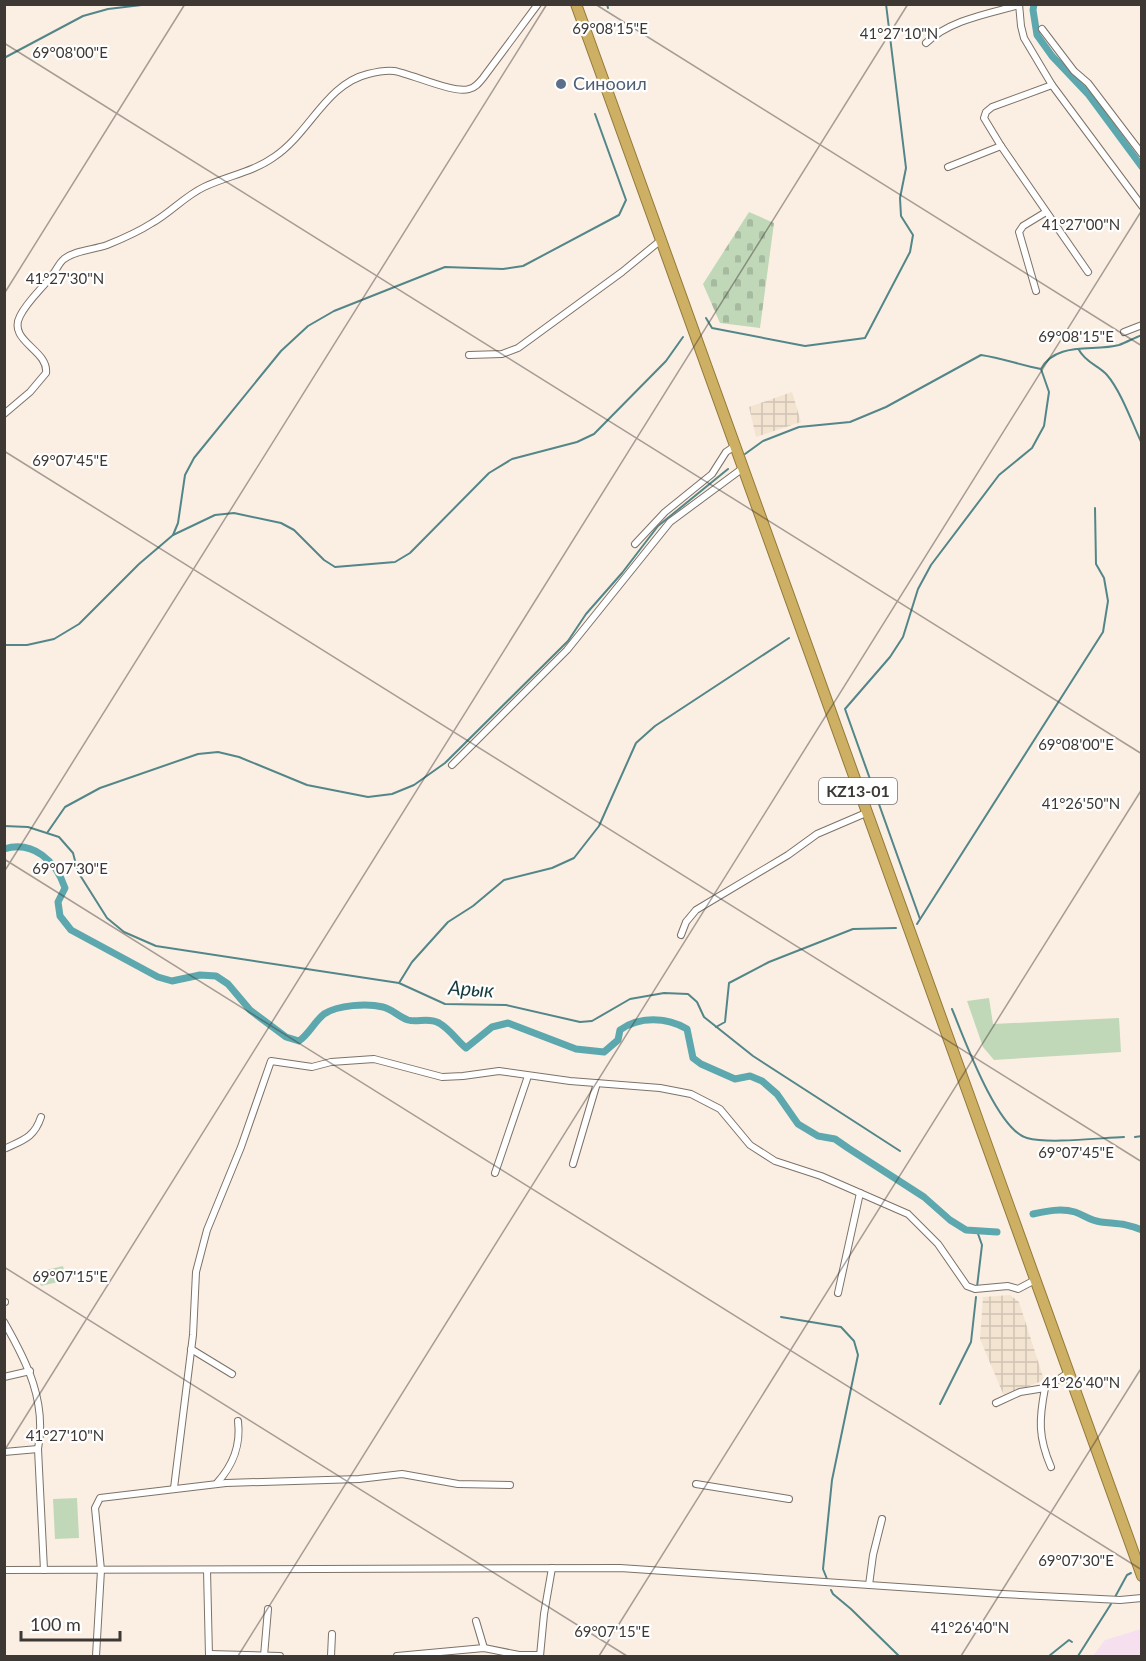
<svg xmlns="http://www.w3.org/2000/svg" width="1146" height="1661" viewBox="0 0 1146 1661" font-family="Lato,sans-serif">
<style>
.commercial{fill:#f6e0ef}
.industrial{fill:url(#industrial-grid)}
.cemetery{fill:url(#cemetery-stones)}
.garden{fill:#c0d8b8}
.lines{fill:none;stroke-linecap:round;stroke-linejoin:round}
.stream{stroke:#538689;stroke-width:2}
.canal{stroke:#5ca8ae;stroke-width:7}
.minor-casing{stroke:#7d7268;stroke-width:8}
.trunk-casing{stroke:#937a3a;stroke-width:12}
.minor{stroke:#fff;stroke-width:6}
.trunk{stroke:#ceb064;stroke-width:10}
.ticks{fill:none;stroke:#3d3834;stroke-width:1.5;stroke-opacity:0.45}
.service-dot{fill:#5c6f8a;stroke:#fff;stroke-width:2}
.labels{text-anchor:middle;stroke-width:4.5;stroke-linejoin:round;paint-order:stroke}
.shield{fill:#fff;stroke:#777471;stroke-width:1.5}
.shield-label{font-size:16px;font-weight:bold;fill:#3d3834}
.service-label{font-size:18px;fill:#4e5e75;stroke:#fff;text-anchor:start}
.water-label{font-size:20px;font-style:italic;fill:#143a3d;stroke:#fff}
.ticks-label{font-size:15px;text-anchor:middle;fill:#3d3834;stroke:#fff;stroke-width:4.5;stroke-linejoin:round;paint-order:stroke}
</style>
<defs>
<pattern id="industrial-grid" width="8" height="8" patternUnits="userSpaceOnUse" patternTransform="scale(1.5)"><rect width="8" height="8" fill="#f3e3d1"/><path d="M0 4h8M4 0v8" fill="none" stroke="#d1c4b4"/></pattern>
<pattern id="cemetery-stones" width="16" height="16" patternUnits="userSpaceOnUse" patternTransform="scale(1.5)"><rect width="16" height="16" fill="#c0d8b8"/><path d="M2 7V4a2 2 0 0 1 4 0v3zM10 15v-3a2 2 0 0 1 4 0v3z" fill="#a6ba9f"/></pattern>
</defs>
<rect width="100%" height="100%" fill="#fbefe3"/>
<polygon class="commercial" points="1141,1629 1141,1656 1093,1656 1105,1640"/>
<g class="industrial">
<polygon points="792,392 801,422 756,437 749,407"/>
<polygon points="1010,1295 1019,1302 1044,1380 1004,1396 980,1339 983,1297"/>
</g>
<polygon class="cemetery" points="749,212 774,223 760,328 720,323 703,284"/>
<g class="garden">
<polygon points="989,998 993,1024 1119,1018 1121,1052 994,1060 983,1047 967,1001"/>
<polygon points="63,1266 66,1280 41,1286 37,1272"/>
<polygon points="77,1498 79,1538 55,1539 53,1499"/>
</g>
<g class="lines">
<g class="stream">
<polyline points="607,4 608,8"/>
<polyline points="4,58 83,16 108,9 150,4"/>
<polyline points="706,318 712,328 805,346 865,338 910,252 913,235 901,216 900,198 906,168 886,4"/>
<path d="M 1079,350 C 1086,363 1098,365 1107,375 C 1121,391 1133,425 1142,444"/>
<path d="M 745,454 L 763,441 L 799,427 L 850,422 L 886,407 L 981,355 C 1001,358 1021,365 1041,369"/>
<polyline points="173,535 215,515 234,513 281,523 294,530 324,560 335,567 395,562 410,553 489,473 512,459 577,442 594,434 666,361 683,337"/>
<polyline points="4,645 27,645 54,639 79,624 139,564 173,535 178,523 185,475 194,458 281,351 308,326 334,311 445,267 503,269 523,266 619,215 626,200 595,114"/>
<polyline points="4,826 28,827 59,837 73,853 78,872 107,918 124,932 156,946 399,983 445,1004 506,1005 580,1022 592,1021 630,999 664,993 688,994 697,1002 704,1017 753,1056 900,1151"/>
<polyline points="47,833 65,807 100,788 198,754 218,752 239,757 307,785 368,797 392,794 414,785 445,763 568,641 586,614 622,573 658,526 728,469"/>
<path d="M 920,919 L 845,709 L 890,657 L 903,637 L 918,589 L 931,565 L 999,475 L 1032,448 L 1044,426 L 1049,392 L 1041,369 C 1056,341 1093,352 1119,345 C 1127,342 1134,338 1142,335"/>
<polyline points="917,924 1103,632 1108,601 1104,578 1096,564 1095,508"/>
<polyline points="399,983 412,962 448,922 473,906 504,880 552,868 574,858 599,826 636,743 655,726 789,638"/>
<path d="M 952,1009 C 964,1038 997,1130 1027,1138 C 1049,1144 1099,1138 1124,1137"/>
<polyline points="716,1027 725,1022 729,983 769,962 853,929 896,928"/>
<polyline points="1135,1137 1142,1136"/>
<polyline points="977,1287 982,1245 977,1231"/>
<polyline points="781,1317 841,1327 854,1341 858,1355 832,1480 823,1569 827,1579"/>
<polyline points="940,1404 971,1342 976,1297"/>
<polyline points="831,1590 833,1594 851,1609 899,1656"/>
<polyline points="1115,1597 1127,1575 1131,1573"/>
<polyline points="1049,1656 1069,1640 1072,1642"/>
<polyline points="1078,1656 1111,1604"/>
</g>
<g class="canal">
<polyline points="1034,4 1033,10 1037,35 1052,56 1088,94 1142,167"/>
<path d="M 4,849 C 33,840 56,861 65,888 L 58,902 L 60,916 L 71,930 L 158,977 L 172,981 L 200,975 L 216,976 L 228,984 L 250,1010 L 286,1037 L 299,1041 C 309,1034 315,1021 324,1014 C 338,1005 367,1003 383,1007 C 392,1009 399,1017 408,1020 C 418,1023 427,1017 439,1023 C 451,1030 456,1040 466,1048 L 492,1027 L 508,1023 L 576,1049 L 604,1052 L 618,1040 L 620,1030 C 639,1016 667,1017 687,1029 L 693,1058 L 701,1064 L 735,1079 L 750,1076 L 762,1081 L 777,1094 L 798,1124 L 818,1136 L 835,1139 L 848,1148 L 924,1197 L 950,1220 L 966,1230 L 997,1232"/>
<path d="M 1033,1214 C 1047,1211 1061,1208 1075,1212 C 1084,1215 1090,1221 1101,1222 C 1118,1224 1125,1223 1142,1230"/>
</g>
<defs>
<g id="minor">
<polyline points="1019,4 1021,26 1024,38 1052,85 1142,206"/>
<polyline points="1042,29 1074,71 1088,83 1142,154"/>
<path d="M 926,43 C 950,20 987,14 1019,5"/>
<polyline points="1052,85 992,107 986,112 984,118 1001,146 1088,272"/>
<polyline points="948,167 1001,146"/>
<polyline points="1036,291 1019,232 1023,226 1046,212"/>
<polyline points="1124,332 1142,325"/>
<polyline points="469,355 502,354 518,348 622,272 661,240"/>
<path d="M 4,414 L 30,392 L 46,373 C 49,350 7,341 20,316 C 28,300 43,288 53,274 C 57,269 59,263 64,259 C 76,250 93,250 107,245 C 122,239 138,232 152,223 C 170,213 185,196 204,187 C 227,176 253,172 274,157 C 309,134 326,84 368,74 C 376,72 386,70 394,71 C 412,74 454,94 469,89 C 475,88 479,83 483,78 L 538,4"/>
<polyline points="635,544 665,512 712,474 726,452 735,446"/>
<polyline points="452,765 567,650 670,522 743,468"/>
<polyline points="681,935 686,922 696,910 788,855 817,834 866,813"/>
<path d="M 4,1149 C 23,1140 34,1138 41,1117"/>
<polyline points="573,1164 597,1083"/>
<polyline points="495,1173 528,1076"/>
<polyline points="838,1293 860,1193"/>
<polyline points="4,1302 5,1302"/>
<path d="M 4,1322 C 27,1362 47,1402 38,1449 L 44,1570"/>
<polyline points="191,1349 232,1374"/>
<polyline points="4,1377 30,1371"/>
<path d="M 1045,1388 C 1039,1419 1038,1437 1051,1467"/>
<polyline points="996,1403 1020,1392 1045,1388 1068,1373"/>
<polyline points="4,1452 38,1449"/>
<path d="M 217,1483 C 233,1465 241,1446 238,1421"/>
<polyline points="696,1484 789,1499"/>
<polyline points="174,1488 193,1335 196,1272 207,1230 241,1147 271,1061 312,1067 331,1062 374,1059 442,1077 463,1076 499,1071 570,1081 660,1088 691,1094 720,1109 750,1145 775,1161 821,1176 908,1214 938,1244 967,1286 975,1289 1008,1286 1018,1289 1035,1280"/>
<polyline points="4,1570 620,1568 1002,1594 1120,1600 1142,1598"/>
<polyline points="207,1570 209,1656"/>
<polyline points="869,1585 873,1555 882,1519"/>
<polyline points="476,1621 484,1648"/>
<polyline points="209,1654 280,1656"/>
<polyline points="96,1656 101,1570 95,1508 100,1498 226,1483 359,1479 402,1474 458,1484 510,1485"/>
<polyline points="264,1656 268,1609"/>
<polyline points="331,1656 332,1634"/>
<polyline points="397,1656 484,1648 519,1655 540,1655"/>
<polyline points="540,1656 544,1614 552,1568"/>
</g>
<polyline id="trunk" points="576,4 1142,1576"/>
</defs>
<use href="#minor" class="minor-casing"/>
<use href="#trunk" class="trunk-casing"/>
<use href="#minor" class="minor"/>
<use href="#trunk" class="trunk"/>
</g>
<path class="ticks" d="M 595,4 L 1142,346M 4,43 L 1142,754M 4,294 L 185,4M 4,451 L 1142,1162M 4,859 L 1142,1570M 4,872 L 547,4M 4,1267 L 627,1656M 4,1451 L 908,4M 238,1656 L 1142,210M 599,1656 L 1142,789M 961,1656 L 1142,1367"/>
<circle class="service-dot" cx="561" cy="84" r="6"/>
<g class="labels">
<rect class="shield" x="819" y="778" width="78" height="26" rx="4.5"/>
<g class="shield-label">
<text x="858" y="797">KZ13-01</text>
</g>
<g class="service-label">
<text x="573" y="90">Синооил</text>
</g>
<g class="water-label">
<text transform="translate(471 989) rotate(4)" y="7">Арык</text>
</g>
</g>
<g class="ticks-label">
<text x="610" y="34">69°08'15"E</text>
<text x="899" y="39">41°27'10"N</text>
<text x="70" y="58">69°08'00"E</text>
<text x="1081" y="230">41°27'00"N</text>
<text x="65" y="284">41°27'30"N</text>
<text x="1076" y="342">69°08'15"E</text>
<text x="70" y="466">69°07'45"E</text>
<text x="1076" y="750">69°08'00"E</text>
<text x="1081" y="809">41°26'50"N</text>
<text x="70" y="874">69°07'30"E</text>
<text x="1076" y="1158">69°07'45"E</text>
<text x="70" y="1282">69°07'15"E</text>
<text x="1081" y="1388">41°26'40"N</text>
<text x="65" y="1441">41°27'10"N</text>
<text x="1076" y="1566">69°07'30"E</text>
<text x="970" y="1633">41°26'40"N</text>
<text x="612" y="1637">69°07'15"E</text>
</g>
<rect width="1146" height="1661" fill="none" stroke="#3d3834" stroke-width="12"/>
<path d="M21 1631v9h99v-9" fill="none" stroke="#3d3834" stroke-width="3"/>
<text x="30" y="1631" font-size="18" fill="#3d3834" stroke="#ffffff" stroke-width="4.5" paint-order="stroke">100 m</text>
</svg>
